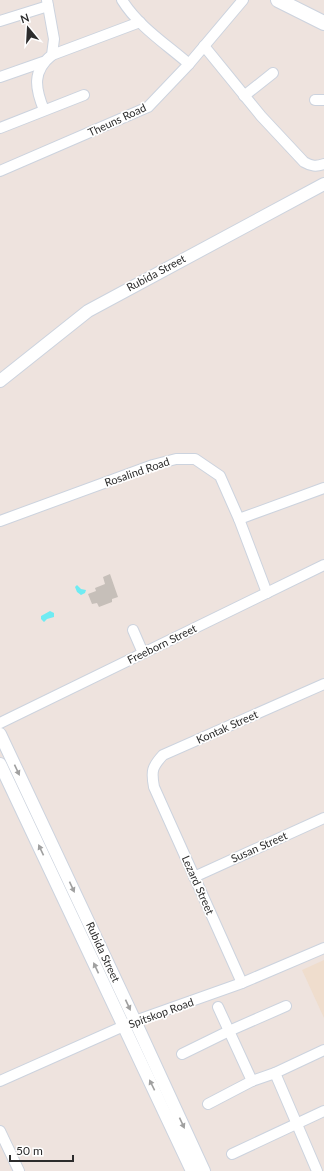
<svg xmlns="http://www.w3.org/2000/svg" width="324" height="1171" viewBox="0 0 324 1171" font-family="Lato,sans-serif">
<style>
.education{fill:#efddcd}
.water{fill:#6febf2}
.building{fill:#c6bfb9}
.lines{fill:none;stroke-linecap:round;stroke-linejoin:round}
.minor-casing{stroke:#ccd3de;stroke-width:12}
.tertiary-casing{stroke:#ccd3de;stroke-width:14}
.secondary-casing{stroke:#ccd3de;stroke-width:16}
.minor{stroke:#fff;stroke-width:10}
.tertiary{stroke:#fff;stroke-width:12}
.secondary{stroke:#fff;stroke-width:14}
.oneway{fill:#a0a0a0}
.labels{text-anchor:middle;stroke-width:3.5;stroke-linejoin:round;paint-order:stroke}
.street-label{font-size:11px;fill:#2c2c2c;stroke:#fff}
</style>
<rect width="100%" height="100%" fill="#eee3de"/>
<polygon class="education" points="324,960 324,1018 302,970"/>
<g class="water">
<polygon points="77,585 81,589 86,590 85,593 81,595 77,592 75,587"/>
<polygon points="50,611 54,613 54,617 47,619 44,622 41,619 41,616"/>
</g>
<polygon class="building" points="110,574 118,597 112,599 112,602 99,607 97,603 92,604 88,594 96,591 95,588 105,584 103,577"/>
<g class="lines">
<defs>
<g id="minor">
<path d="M 122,0 C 138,26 166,44 189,64"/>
<polyline points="0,21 48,6"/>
<path d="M 204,46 L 261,116 L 304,162 C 311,166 316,167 324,164"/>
<polyline points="52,55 140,22"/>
<polyline points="0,77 43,62"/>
<polyline points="244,96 273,73"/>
<polyline points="315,100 324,100"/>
<path d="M 44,110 C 35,88 32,71 52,55 L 54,39 L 47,0"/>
<polyline points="0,128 84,95"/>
<polyline points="0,171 148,107 189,64 243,0"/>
<polyline points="239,519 324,488"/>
<polyline points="0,521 153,465 176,459 195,459 220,476 239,519 267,593"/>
<polyline points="133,630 143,653"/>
<polyline points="0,723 324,565"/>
<polyline points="194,877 324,818"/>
<path d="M 242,983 L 154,787 C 151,771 152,767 163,755 L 324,684"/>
<polyline points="218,1007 252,1081 275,1073 317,1171"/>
<polyline points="182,1054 229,1031 286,1006"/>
<polyline points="275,1073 324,1050"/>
<polyline points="0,1081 135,1021 242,983 324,948"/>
<polyline points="208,1104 252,1081"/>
<polyline points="0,1131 19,1171"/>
<polyline points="232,1154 324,1111"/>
</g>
<g id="tertiary">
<polyline points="0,381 88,311 324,184"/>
<polyline points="0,734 135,1021 204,1171"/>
<polyline points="0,764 192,1171"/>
</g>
<polyline id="secondary" points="278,0 324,23"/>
</defs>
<use href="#minor" class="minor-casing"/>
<use href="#tertiary" class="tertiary-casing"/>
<use href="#secondary" class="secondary-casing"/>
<use href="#minor" class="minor"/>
<use href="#tertiary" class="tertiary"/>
<use href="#secondary" class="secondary"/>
</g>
<defs><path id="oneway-solid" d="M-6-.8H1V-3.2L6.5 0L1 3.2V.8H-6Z"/></defs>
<g class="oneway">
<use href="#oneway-solid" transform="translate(17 770) rotate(65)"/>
<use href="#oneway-solid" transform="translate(41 850) rotate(-115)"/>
<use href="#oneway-solid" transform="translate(72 887) rotate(65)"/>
<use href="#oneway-solid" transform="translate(96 968) rotate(-115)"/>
<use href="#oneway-solid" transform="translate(128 1005) rotate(65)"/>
<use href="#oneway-solid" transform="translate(152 1085) rotate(-116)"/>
<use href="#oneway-solid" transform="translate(182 1123) rotate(65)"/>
</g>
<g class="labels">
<g class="street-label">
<text transform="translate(117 120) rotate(-25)" y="4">Theuns Road</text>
<text transform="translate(156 273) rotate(-28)" y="4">Rubida Street</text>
<text transform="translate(137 472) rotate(-19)" y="4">Rosalind Road</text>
<text transform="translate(162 644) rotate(-26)" y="4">Freeborn Street</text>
<text transform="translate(227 727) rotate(-24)" y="4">Kontak Street</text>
<text transform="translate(259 847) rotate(-24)" y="4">Susan Street</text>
<text transform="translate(198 885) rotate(66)" y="4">Lezard Street</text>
<text transform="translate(103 952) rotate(65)" y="4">Rubida Street</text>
<text transform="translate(161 1013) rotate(-20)" y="4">Spitskop Road</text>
</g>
</g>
<g transform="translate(28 28) rotate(342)" stroke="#ffffff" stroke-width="3" paint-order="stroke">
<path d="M0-3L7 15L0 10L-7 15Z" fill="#2c2c2c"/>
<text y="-6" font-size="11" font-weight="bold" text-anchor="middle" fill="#2c2c2c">N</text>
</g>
<path d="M10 1155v6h63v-6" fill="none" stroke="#2c2c2c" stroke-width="2"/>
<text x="16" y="1155" font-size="12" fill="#2c2c2c" stroke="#ffffff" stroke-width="3" paint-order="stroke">50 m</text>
</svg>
